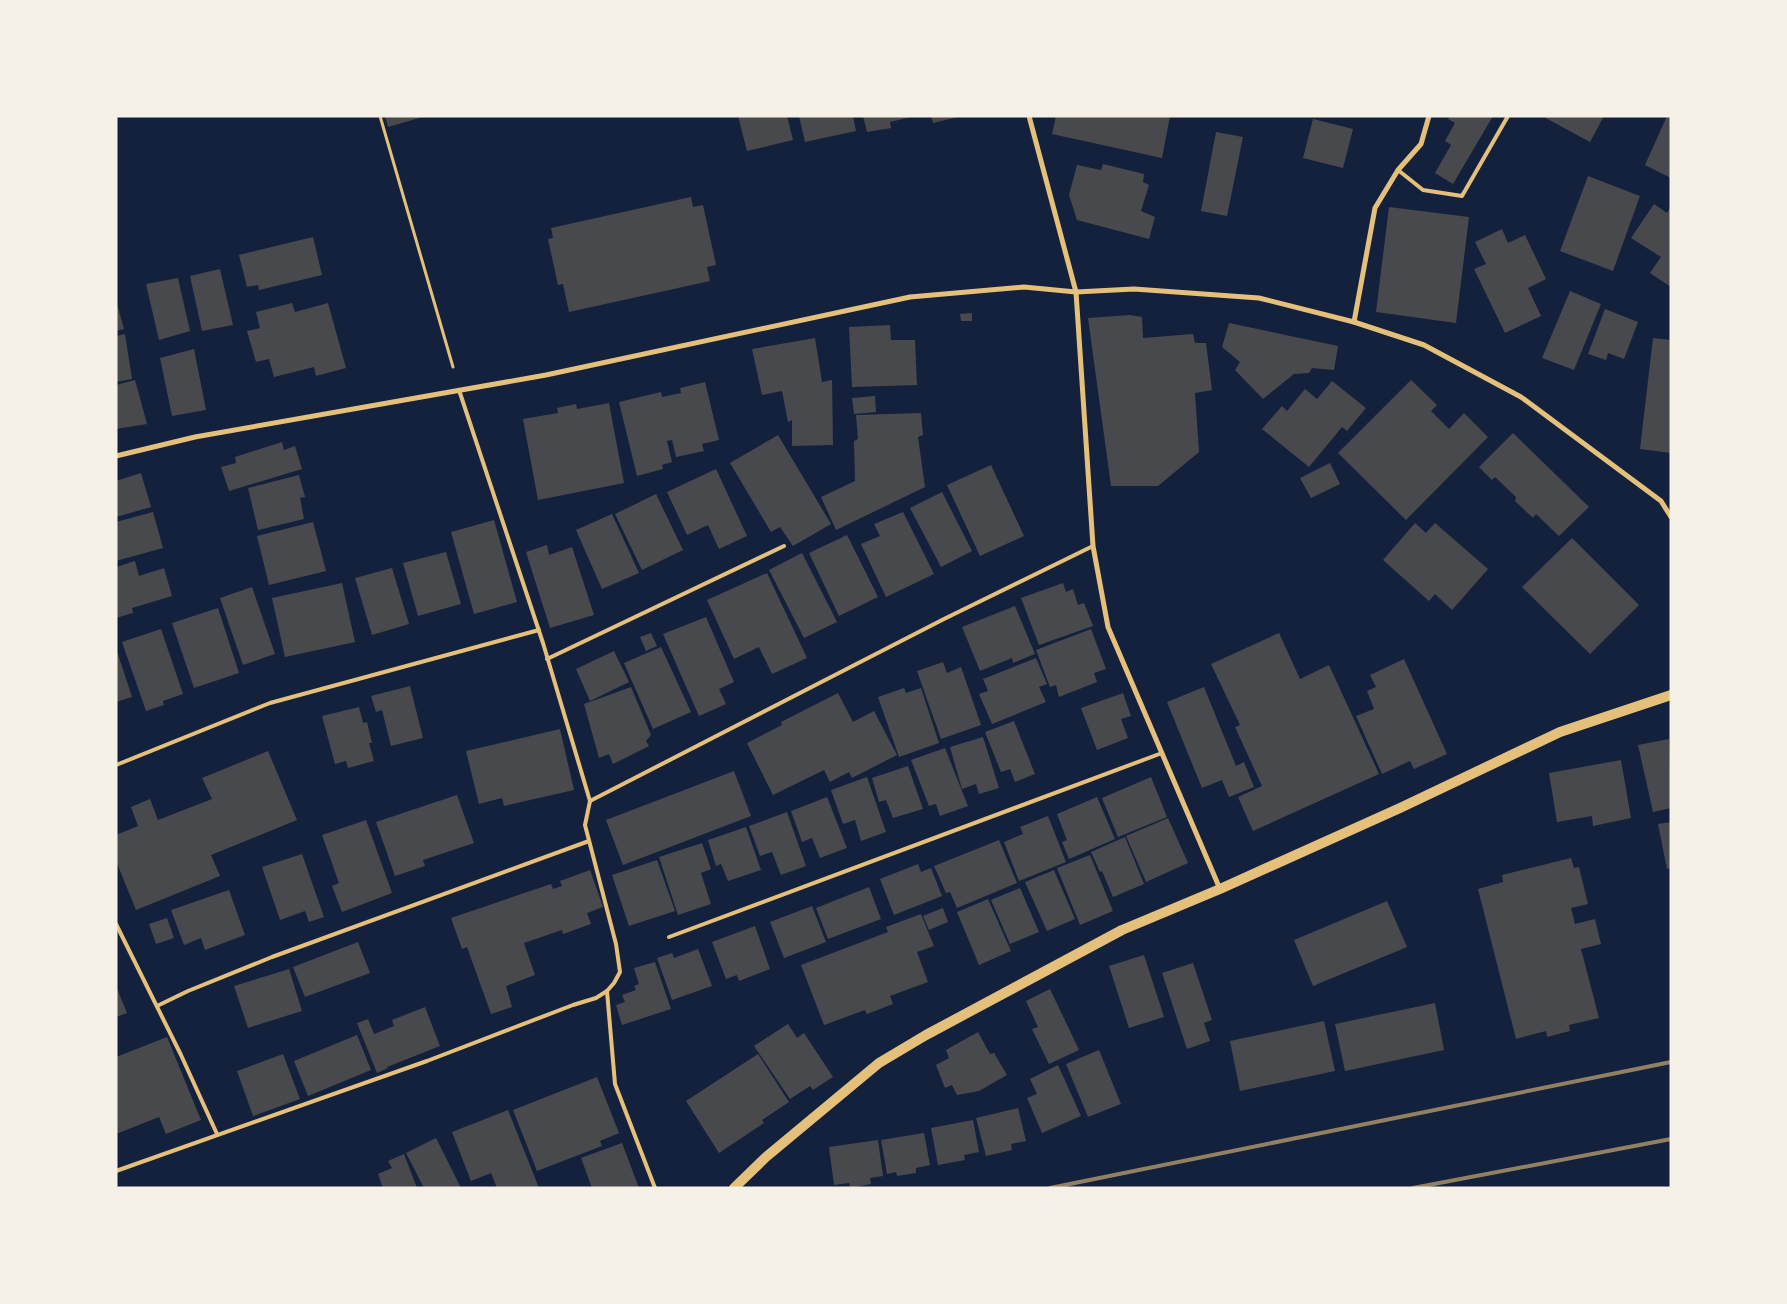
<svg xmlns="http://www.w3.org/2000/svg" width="1787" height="1304" viewBox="0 0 1787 1304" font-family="Spectral,serif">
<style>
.building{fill:#48494c}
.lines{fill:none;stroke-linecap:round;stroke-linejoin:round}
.path{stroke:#e5c07b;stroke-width:3}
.service{stroke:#e5c07b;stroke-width:4}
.minor{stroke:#e5c07b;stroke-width:5}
.secondary{stroke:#e5c07b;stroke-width:10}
.rail{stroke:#918062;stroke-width:4}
</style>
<rect width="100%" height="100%" fill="#14213d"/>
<g class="building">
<polygon points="385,116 423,116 423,117 388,127"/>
<polygon points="738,116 787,116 793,140 747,151"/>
<polygon points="799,116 853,116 856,131 805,142"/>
<polygon points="863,116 911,116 911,117 890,122 891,128 867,132"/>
<polygon points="931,116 958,116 958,117 933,123"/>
<polygon points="1056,116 1170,116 1162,158 1052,134"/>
<polygon points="1450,116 1493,116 1453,184 1435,173 1451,145 1445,141 1455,123 1448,119"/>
<polygon points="1542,116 1604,116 1590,142"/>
<polygon points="1667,116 1671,116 1671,178 1645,165"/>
<polygon points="1313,119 1353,129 1343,168 1303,158"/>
<polygon points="1216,132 1243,137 1227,216 1201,211"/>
<polygon points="1103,164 1144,174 1143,182 1149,185 1141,211 1155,217 1149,239 1077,220 1069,195 1077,165 1101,170"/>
<polygon points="1588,176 1640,196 1613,271 1560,251"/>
<polygon points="691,197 693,207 703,205 716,265 707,267 710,281 569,312 563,284 558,285 548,239 553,238 551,228"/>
<polygon points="1654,204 1667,213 1671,206 1671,287 1650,273 1661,257 1631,238"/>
<polygon points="1389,207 1469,217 1456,323 1376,312"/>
<polygon points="1502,229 1508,243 1525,235 1546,279 1528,288 1541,316 1505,333 1474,269 1486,264 1475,242"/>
<polygon points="313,237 322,275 259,290 258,285 247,287 239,255"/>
<polygon points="220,269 233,325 202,331 190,276"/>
<polygon points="178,278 190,331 159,340 146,284"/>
<polygon points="1570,291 1601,304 1574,370 1542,358"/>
<polygon points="116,300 124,329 116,331"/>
<polygon points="292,303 295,312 328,303 346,368 316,376 314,367 274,377 269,359 256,362 247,331 260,328 256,312"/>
<polygon points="1605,309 1638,322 1624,359 1608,353 1606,360 1588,354"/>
<polygon points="972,313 972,321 961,321 960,314"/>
<polygon points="1130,315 1142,317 1143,338 1193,334 1195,343 1206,343 1212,390 1195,393 1199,452 1158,486 1111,486 1088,318"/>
<polygon points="1229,323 1338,346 1334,370 1312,368 1309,373 1294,374 1263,399 1235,370 1240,362 1222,347"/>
<polygon points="890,325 891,340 915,340 917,385 852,387 849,327"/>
<polygon points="125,334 132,379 116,382 116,336"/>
<polygon points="815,338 822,382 832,380 833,445 792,446 792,420 788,422 782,391 762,395 752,349"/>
<polygon points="1653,338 1671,340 1671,453 1640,449"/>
<polygon points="194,349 206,410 172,416 160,358"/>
<polygon points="135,380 147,424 116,429 116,385"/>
<polygon points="1411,380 1437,405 1431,411 1449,429 1464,413 1488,437 1406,520 1338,453"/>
<polygon points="1332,381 1366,408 1347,431 1342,427 1309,467 1262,429 1282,406 1287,411 1305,389 1317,399"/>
<polygon points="705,382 719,440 702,444 704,451 676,457 672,440 667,441 672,462 662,465 663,469 637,476 619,402 661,392 662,397 681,393 680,388"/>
<polygon points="875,396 876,412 854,414 852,398"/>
<polygon points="609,403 624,483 538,500 523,419 558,413 557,408 576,404 577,409"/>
<polygon points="921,413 923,435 918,437 925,487 836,530 821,497 855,481 854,441 858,439 856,415"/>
<polygon points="1513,433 1589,507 1559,536 1536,514 1533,518 1515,501 1516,497 1495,477 1492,480 1479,467"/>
<polygon points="778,435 831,524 793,546 780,527 771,532 730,463"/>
<polygon points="282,442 284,450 295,446 302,469 229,491 221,467 236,463 235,457"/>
<polygon points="1330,463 1340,484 1311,498 1300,478"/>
<polygon points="991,465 1024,536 980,556 947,485"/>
<polygon points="716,469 747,536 719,549 708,525 687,535 667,492"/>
<polygon points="141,473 151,507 116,517 116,481"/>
<polygon points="299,475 305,497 300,498 304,519 258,530 248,488"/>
<polygon points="942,492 972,551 941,567 910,508"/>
<polygon points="656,494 683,550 642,570 615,514"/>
<polygon points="153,512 163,548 116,561 116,522"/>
<polygon points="903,512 934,574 886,597 861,544 880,536 874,524"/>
<polygon points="612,514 639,573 602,589 576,530"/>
<polygon points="494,520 517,602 474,614 451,532"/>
<polygon points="313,522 326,571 269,585 257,536"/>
<polygon points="1415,523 1426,533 1435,523 1488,569 1452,610 1435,594 1429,601 1383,560"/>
<polygon points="847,535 878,597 839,616 809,553"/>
<polygon points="1572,538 1639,605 1590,654 1522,587"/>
<polygon points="547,545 549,555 572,547 594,615 550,628 526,552"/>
<polygon points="446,552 461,604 418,616 403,563"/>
<polygon points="802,553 837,622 804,638 769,570"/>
<polygon points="135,561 139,576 164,568 172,596 132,608 133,613 116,618 116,567"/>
<polygon points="392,568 409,624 372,635 355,578"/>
<polygon points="767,573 807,658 772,674 759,647 734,659 707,600"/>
<polygon points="342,583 355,642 285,657 272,598"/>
<polygon points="1063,583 1066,592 1073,589 1078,605 1084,603 1093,626 1039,645 1021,598"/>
<polygon points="252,587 275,654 243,665 220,598"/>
<polygon points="1015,606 1035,654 1013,663 1012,658 980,671 962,627"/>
<polygon points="218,608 239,673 194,688 172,623"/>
<polygon points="706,617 734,682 719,689 726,704 699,716 663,634"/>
<polygon points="161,629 183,694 163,701 164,705 146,711 122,642"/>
<polygon points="1091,629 1106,669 1094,673 1097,682 1059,697 1056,685 1050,687 1036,650"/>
<polygon points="651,633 657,646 646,651 640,637"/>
<polygon points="1279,633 1300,679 1329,665 1379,774 1253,831 1238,797 1262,786 1235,727 1240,725 1211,664"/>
<polygon points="661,647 691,712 653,729 624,663"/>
<polygon points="116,648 132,697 116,702"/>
<polygon points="614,651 629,682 590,701 576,669"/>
<polygon points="1036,658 1047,684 1039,687 1046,702 992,724 979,694 988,691 983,679"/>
<polygon points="1404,659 1447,754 1414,769 1410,761 1382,774 1356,716 1374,709 1367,691 1376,687 1370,675"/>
<polygon points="943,662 947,673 961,667 981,725 941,739 917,671"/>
<polygon points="410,686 423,738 391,746 382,710 376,712 371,696"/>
<polygon points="631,687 651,735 646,741 649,746 613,764 609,754 599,758 584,704"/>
<polygon points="1204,687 1236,766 1244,762 1254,787 1229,797 1222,780 1202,788 1167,702"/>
<polygon points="904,688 906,693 921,688 939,743 899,757 878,697"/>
<polygon points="838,693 853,722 874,711 897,755 852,778 849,772 830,782 824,770 773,795 747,743 782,725 781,722"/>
<polygon points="1123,693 1131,716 1121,719 1128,738 1097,750 1081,708"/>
<polygon points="359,707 363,723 367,722 372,743 369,743 374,761 348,768 346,761 335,764 322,716"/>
<polygon points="1014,721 1035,774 1015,782 1010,769 1001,772 985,732"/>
<polygon points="560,729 574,790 504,806 502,798 479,804 466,751"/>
<polygon points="983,737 999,788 979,794 976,784 962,789 950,747"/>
<polygon points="1669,739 1671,808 1653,812 1638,745"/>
<polygon points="945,748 968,806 940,816 936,804 929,806 911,760"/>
<polygon points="268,751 297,820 211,855 220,876 136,910 116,861 116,835 138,826 131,807 150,799 158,820 212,799 202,778"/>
<polygon points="1621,760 1631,818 1593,826 1592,816 1557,822 1549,773"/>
<polygon points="908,766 923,809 893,818 886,800 879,802 872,778"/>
<polygon points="734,771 751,816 623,865 606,820"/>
<polygon points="867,777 886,832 861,841 855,820 843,824 831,790"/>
<polygon points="1151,777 1167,817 1118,837 1102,798"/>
<polygon points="457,795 474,843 423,860 425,866 395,876 376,822"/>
<polygon points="827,797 847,848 820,858 812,838 802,842 791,811"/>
<polygon points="1097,797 1115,839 1069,859 1062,842 1067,840 1057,814"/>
<polygon points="787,812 806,866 781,875 772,852 760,856 749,826"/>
<polygon points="1048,816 1066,862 1019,881 1004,842 1023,834 1020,827"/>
<polygon points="1168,818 1188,863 1146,882 1126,836"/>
<polygon points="366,820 392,893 342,912 332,886 339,883 322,835"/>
<polygon points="1671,822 1671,868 1667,869 1658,824"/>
<polygon points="746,827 761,870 728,881 721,864 716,866 708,840"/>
<polygon points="1125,837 1144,884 1113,897 1102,871 1100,872 1091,852"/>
<polygon points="999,840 1017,883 957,908 950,892 946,893 934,866"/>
<polygon points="702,843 711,869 701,873 711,904 678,915 659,857"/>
<polygon points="302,854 324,917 309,922 305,911 280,920 262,867"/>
<polygon points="1090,855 1113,911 1080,925 1057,868"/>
<polygon points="1571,858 1574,868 1579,867 1588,904 1571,908 1575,924 1595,919 1601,944 1581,949 1599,1018 1569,1025 1570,1031 1547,1037 1546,1031 1516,1039 1478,889 1503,882 1502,875"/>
<polygon points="657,860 675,911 629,926 612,875"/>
<polygon points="918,864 921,872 931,868 942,896 894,915 880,879"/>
<polygon points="590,870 603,907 587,913 591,924 563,934 562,930 524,943 535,975 506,986 512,1007 491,1014 467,947 462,949 451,918 551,884 553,889 562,886 560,881"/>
<polygon points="1054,870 1075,919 1047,931 1025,882"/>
<polygon points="869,887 881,919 828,939 816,908"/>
<polygon points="1020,888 1039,932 1010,944 991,900"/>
<polygon points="229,890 245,935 205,950 201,938 184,945 171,910"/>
<polygon points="988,899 1011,951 979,965 957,912"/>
<polygon points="1387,901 1407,947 1313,986 1294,940"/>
<polygon points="812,906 826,942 784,958 770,922"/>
<polygon points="943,908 948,922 929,930 923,916"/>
<polygon points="921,914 934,946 917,952 928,982 890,996 893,1004 867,1014 865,1010 824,1025 801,965 888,932 886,927"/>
<polygon points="167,918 174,938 156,944 149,924"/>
<polygon points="755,926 770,969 739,981 737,975 726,979 712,942"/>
<polygon points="358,942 370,973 305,997 293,967"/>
<polygon points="698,949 712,986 672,1000 657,958 672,953 674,958"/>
<polygon points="1144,955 1164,1017 1129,1028 1109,966"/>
<polygon points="655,962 671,1009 622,1025 616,1005 625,1002 622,995 636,990 634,986 639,984 634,968"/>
<polygon points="1193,963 1212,1020 1204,1023 1210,1041 1187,1049 1162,973"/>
<polygon points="289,969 302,1011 248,1028 234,986"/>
<polygon points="116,986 127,1013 116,1017"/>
<polygon points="1050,989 1079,1050 1049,1064 1032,1029 1038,1027 1026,1001"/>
<polygon points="1435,1003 1444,1050 1345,1071 1335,1024"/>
<polygon points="425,1007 440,1046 387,1067 388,1068 377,1073 357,1023 368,1019 374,1034 394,1026 392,1020"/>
<polygon points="1324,1021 1335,1071 1240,1091 1230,1041"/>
<polygon points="788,1024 797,1038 804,1033 833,1077 813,1090 810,1086 790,1099 754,1046"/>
<polygon points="978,1032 990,1054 994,1053 1007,1075 979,1091 957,1095 952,1085 945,1088 936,1065 949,1058 946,1050"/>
<polygon points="357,1035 371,1070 308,1096 294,1061"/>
<polygon points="167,1037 201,1120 166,1134 159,1117 116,1134 116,1057"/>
<polygon points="1099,1050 1121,1104 1088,1117 1066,1064"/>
<polygon points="283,1054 300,1099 253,1116 237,1071"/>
<polygon points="758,1054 789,1102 762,1120 764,1123 719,1153 686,1101"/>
<polygon points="1058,1065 1081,1116 1042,1133 1027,1098 1037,1094 1030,1079"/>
<polygon points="597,1077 619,1133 600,1141 602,1146 537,1171 513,1110"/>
<polygon points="1018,1108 1026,1141 1011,1144 1012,1150 986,1156 976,1118"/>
<polygon points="508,1110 539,1188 497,1188 491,1173 471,1181 452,1132"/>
<polygon points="973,1120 979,1152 964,1155 965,1160 938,1165 931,1128"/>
<polygon points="924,1133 930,1165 916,1168 916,1173 897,1176 896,1172 887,1174 881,1140"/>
<polygon points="436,1138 461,1188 424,1188 406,1153"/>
<polygon points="878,1140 883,1176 870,1178 871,1184 850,1188 849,1183 834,1185 829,1147"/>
<polygon points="622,1143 639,1188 592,1188 581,1158"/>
<polygon points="404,1154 417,1188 383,1188 378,1174 392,1168 388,1161"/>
</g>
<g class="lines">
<polyline class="path" points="380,116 453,367"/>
<g class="service">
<polyline points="1398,170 1423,190 1462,196 1508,116"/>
<polyline points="547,659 784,546"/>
<polyline points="116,765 270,703 539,630"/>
<polyline points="590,801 944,619 1093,546"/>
<polyline points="116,924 181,1055 217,1134"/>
<polyline points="669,937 1162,753"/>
<polyline points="607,991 615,1084 655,1188"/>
<polyline points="157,1006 188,991 272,957 589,841"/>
<polyline points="116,1171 427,1061 573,1005 596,998 607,991 614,983 620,972 616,944 585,825 590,801 543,643 459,390"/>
</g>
<g class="minor">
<polyline points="1029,116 1076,292 1093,546 1108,627 1220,889"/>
<polyline points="1354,322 1375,208 1398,170 1421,144 1429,116"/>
<polyline points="116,456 195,437 546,375 910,297 1024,287 1076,292 1134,289 1259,298 1354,322 1424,345 1521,397 1661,501 1671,517"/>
</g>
<polyline class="secondary" points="734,1188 766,1157 879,1063 926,1035 1122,930 1220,889 1400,808 1560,732 1671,695"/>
<g class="rail">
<polyline points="1050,1188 1671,1062"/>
<polyline points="1413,1188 1671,1139"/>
</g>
</g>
<rect width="1787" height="1304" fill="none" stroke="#f6f1e7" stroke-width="235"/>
</svg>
